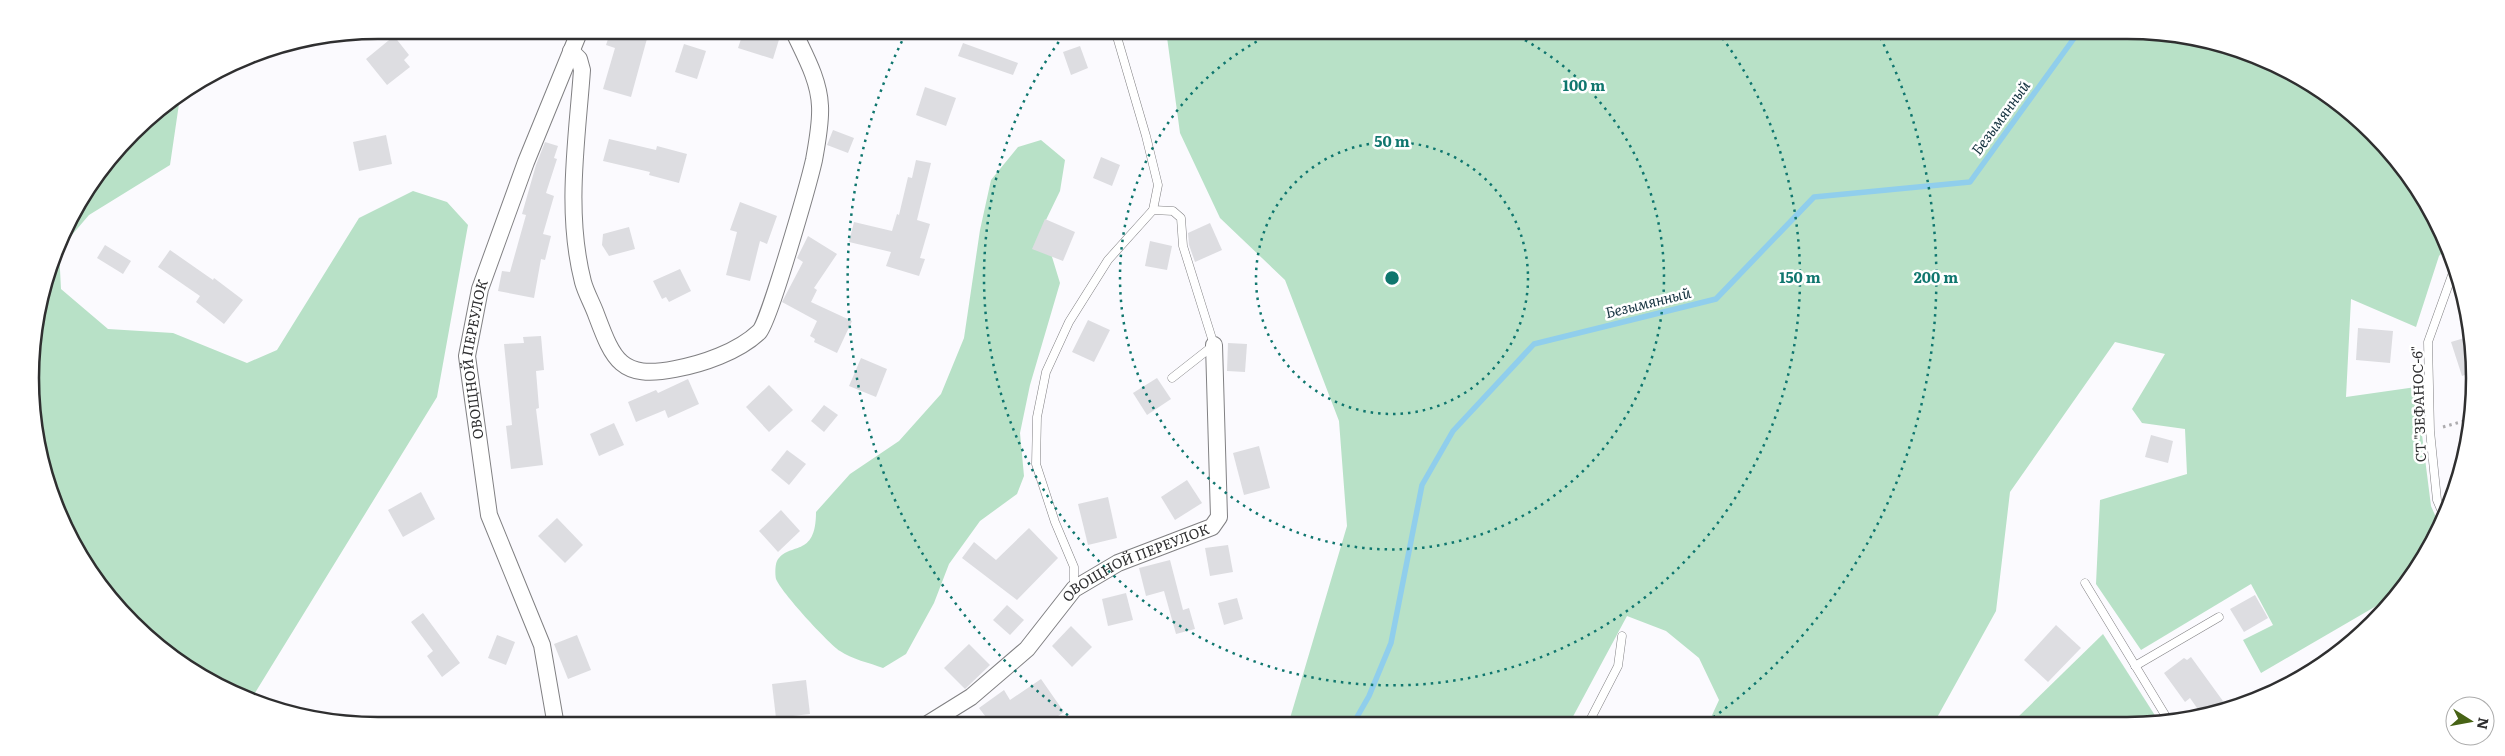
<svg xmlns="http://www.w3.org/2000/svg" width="2505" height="756" viewBox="0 0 2505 756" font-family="Literata,serif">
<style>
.green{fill:#b8e1c7}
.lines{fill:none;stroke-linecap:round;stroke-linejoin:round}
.stream{stroke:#90ceec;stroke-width:5.5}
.building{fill:#dddde1}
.lane-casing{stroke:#818083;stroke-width:9}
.street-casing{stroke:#818083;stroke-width:18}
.path{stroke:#acabae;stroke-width:3;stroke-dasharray:2.5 4;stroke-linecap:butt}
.lane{stroke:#fff;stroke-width:8}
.street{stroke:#fff;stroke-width:16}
.ring{fill:none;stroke:#0f766e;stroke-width:2.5;stroke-dasharray:2.5 5}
.labels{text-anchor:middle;stroke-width:5;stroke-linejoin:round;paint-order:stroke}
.street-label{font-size:14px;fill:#2f2f30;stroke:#fff}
.water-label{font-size:15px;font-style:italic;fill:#163340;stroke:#fff}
.rim{fill:none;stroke:#2f2f30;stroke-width:2.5}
.centre{fill:#0f766e;stroke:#fff;stroke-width:2.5}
.ring-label{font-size:15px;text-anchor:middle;font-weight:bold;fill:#0f766e;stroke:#fff;stroke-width:5;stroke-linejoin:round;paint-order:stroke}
</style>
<rect width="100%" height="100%" fill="#fbfafe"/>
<g class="green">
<path d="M 1166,30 L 2127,30 C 2149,32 2173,32 2195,37 C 2283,54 2367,111 2416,185 C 2429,203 2438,225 2449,245 L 2439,256 L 2416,327 L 2351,299 L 2346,397 L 2416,387 L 2431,506 L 2439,524 L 2429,552 L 2383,608 L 2378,605 L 2261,673 L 2243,640 L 2273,625 L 2251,584 L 2141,650 L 2096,584 L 2100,500 L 2187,474 L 2185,429 L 2142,423 L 2132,409 L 2165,354 L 2115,342 L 2010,492 L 1996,611 L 1934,723 L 1708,724 L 1719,700 L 1699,658 L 1666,631 L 1627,616 L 1569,724 L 1288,725 L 1347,526 L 1339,421 L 1285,280 L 1220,218 L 1180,133 Z"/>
<polygon points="180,97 170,165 89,215 59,250 61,289 108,329 173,333 247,363 277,350 359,218 413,191 447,202 468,225 437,397 250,701 184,667 132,624 89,572 42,468 31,400 33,333 66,224 102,166 148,117"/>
<path d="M 1041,140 L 1065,160 L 1060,191 L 1045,222 L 1049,247 L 1060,283 L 1030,385 L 1020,433 L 1024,476 L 1017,494 L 980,521 L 949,564 L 934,603 L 906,654 L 883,668 C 870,663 851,659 840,651 C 828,643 781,592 776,579 C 775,575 775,565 777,561 C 789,541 816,559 816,512 L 850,474 L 899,441 L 941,394 L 964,338 L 980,230 L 991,180 L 1018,147 Z"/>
<polygon points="2103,634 2156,717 2146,723 2025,723 2018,717"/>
</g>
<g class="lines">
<polyline class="stream" points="1353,724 1369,696 1391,643 1422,485 1453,431 1534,344 1716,299 1814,197 1970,182 2080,30"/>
</g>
<g class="building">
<polygon points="611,30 630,30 648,35 631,97 603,89 615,48 606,45"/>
<polygon points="744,30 782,30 773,59 738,48"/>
<polygon points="394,36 409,55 404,60 410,67 387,85 366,59"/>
<polygon points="963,43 1018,63 1013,75 958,56"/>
<polygon points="684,44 706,51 697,79 675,72"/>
<polygon points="1080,46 1088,68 1071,75 1063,52"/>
<polygon points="925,87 956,98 946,126 916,115"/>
<polygon points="833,130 854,138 848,153 827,145"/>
<polygon points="386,135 392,164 359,171 353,142"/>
<polygon points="609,139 656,150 657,146 687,154 679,183 649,175 650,172 603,161"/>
<polygon points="545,142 558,146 554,158 557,159 546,193 554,196 543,234 551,236 545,260 541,259 534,298 498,291 502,271 510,272 526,215 522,214 536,165"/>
<polygon points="1101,157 1120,165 1112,186 1093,178"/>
<polygon points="916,160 931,163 917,220 930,224 920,258 925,259 919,276 886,266 891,252 849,242 854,222 892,231 897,214 899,215 908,177 912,178"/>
<polygon points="740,202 777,216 767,244 760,241 750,281 726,275 737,232 730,230"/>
<polygon points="1045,219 1075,232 1063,261 1032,249"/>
<polygon points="1210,223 1222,250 1195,262 1189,245 1188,233"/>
<polygon points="629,227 635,249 609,256 602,245 603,234"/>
<polygon points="808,236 837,254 814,288 817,290 811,302 852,321 837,353 814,342 815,339 810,336 817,321 782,302 803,262 797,258"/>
<polygon points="1150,241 1172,246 1167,270 1145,266"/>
<polygon points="105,245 131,261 123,274 97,258"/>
<polygon points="170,250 213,280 214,278 243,300 224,324 196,302 200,296 158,267"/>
<polygon points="680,269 691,291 669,302 666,297 662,299 653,281"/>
<polygon points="1088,320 1110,330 1094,362 1072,352"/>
<polygon points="2358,328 2393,331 2390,363 2356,360"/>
<polygon points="541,336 544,370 536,371 539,408 536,409 543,465 511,469 506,426 512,425 504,344 524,343 523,337"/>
<polygon points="2471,336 2474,372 2462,376 2451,342"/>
<polygon points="1228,343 1247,344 1245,372 1227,371"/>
<polygon points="861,358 887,369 876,397 849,386"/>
<polygon points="1157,378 1171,399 1147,415 1133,393"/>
<polygon points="688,379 699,404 668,418 665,410 636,422 628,402 656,390 658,393"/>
<polygon points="769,385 793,410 769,432 746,407"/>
<polygon points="824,405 838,415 824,432 811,421"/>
<polygon points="614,423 624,445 599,456 590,434"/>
<polygon points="2151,435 2173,441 2168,463 2145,457"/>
<polygon points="1259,446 1270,488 1244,495 1233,453"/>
<polygon points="787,450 806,464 789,485 771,470"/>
<polygon points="1187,480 1202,503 1175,520 1161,497"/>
<polygon points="421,492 435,519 403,537 388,510"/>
<polygon points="1108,497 1117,538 1088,545 1078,504"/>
<polygon points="781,510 800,531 778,552 759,531"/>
<polygon points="557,518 583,545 565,563 538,536"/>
<polygon points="1029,528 1058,558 1017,600 962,558 974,542 996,560"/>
<polygon points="1228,545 1233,572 1210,576 1205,548"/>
<polygon points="1170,560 1183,610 1189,608 1195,629 1176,634 1164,591 1146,596 1139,568"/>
<polygon points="1126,593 1133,620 1108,626 1102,599"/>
<polygon points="2255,595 2268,618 2244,632 2230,609"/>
<polygon points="1237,598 1243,619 1224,625 1218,603"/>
<polygon points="1007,605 1024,620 1010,635 993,620"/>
<polygon points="423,613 460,663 442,677 427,656 433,651 411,622"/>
<polygon points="2056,625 2081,648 2048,682 2024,660"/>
<polygon points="1071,626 1092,647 1072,667 1052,646"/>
<polygon points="497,635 515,642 506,665 488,658"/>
<polygon points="577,635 591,670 568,679 554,644"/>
<polygon points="969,644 990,665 965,689 944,668"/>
<polygon points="2191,657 2228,708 2202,715 2190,698 2185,702 2164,673 2184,658 2187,660"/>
<polygon points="1041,679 1064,712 1045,725 992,725 979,708 1004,690 1010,700"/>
<polygon points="806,680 810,714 776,718 772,684"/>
</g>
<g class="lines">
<defs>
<g id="lane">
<polyline points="1115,30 1146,136 1158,185 1153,210"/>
<polyline points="2443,514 2437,500 2430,431 2428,342 2455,267"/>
<polyline points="2085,583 2170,723"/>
<polyline points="1074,589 1074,567 1055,522 1036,464 1037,417 1046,372 1069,322 1108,260 1153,210 1173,211 1181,218 1183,246 1214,345 1172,378"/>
<polyline points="2135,666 2219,617"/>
<polyline points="1588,724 1618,666 1622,636"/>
</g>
<g id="street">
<path d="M 571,51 L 579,59 L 582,70 C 577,140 565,212 583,282 C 586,293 592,303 596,314 C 613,359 620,380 675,369 C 702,364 738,352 759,332 C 769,323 809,182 814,160 C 817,143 821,123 820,106 C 819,79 804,54 793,30"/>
<path id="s1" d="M 926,725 L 971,697 L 1027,649 L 1074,589 L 1118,563 L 1212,527 L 1219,517 L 1214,345"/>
<path id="s2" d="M 556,726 L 542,645 L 489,515 L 467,356 L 480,289 L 526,162 L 580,30"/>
</g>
</defs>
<use href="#lane" class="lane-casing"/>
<use href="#street" class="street-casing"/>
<polyline class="path" points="2443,427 2471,419"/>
<use href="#lane" class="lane"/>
<use href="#street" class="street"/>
</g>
<g class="ring">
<circle cx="1392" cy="278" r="136"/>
<path d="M1505 30A272 272 0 1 1 1279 30"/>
<path d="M1718 32A408 408 0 1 1 1066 32"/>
<path d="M1080 724A544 544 0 0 1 907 31M1877 31A544 544 0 0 1 1704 724"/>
</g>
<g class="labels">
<g class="street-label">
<text dy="5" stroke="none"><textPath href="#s2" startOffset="380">ОВОЩНОЙ ПЕРЕУЛОК</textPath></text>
<text transform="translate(2419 404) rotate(-92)" y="5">СТ "ЗЕФАНОС-6"</text>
<text dy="5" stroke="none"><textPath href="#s1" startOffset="270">ОВОЩНОЙ ПЕРЕУЛОК</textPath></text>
</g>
<g class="water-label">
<text transform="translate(2001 118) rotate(-54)" y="5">Безымянный</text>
<text transform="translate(1648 303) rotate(-14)" y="5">Безымянный</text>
</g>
</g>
<path d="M0 0H2505V756H0ZM378 39H2127A339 339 0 0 1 2466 378V378A339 339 0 0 1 2127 717H378A339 339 0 0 1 39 378V378A339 339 0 0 1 378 39Z" fill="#fff" fill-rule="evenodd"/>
<path class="rim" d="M378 39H2127A339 339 0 0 1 2466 378V378A339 339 0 0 1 2127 717H378A339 339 0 0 1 39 378V378A339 339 0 0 1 378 39Z"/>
<circle cx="1392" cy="278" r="8" class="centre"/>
<g class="ring-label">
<text x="1584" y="91">100 m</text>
<text x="1392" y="147">50 m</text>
<text x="1800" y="283">150 m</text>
<text x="1936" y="283">200 m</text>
</g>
<g transform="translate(2470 721) rotate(101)"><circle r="24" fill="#ffffff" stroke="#acacac"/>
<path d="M0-4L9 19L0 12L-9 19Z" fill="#476315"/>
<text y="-8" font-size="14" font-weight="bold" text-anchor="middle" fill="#2f2f30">N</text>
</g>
</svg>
